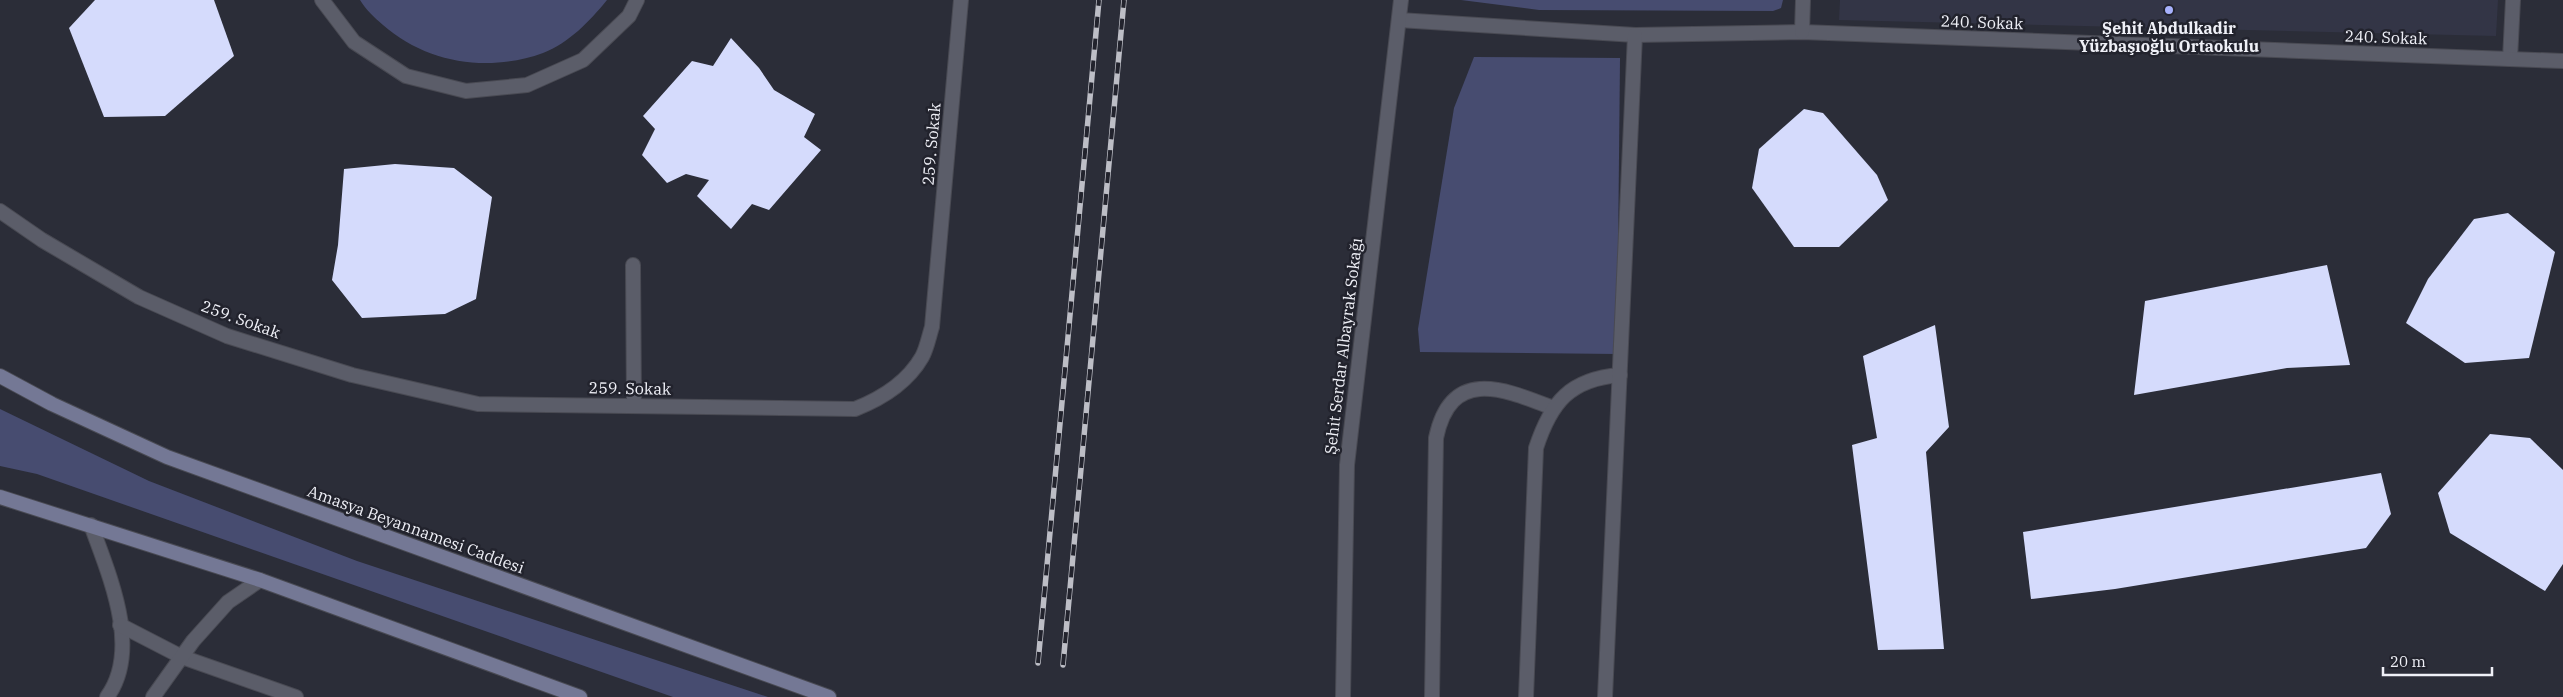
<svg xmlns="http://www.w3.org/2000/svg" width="2563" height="697" viewBox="0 0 2563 697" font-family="'IBM Plex Serif',serif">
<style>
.built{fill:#333546}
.green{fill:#474c70}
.building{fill:#d5dbfc}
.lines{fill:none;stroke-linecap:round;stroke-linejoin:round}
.service-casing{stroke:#494a53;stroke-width:16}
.minor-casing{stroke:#494a53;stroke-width:16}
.secondary-casing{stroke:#494a53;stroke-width:16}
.service{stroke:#5b5d69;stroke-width:14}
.minor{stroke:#5b5d69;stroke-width:14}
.secondary{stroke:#747895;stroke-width:14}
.rail-casing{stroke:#bdbec6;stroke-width:5.5}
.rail{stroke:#22232d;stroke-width:4;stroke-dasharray:11;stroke-linecap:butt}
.poi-dot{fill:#a7b1fc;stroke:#22232d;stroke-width:2}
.labels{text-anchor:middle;stroke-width:5;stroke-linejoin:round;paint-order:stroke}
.street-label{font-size:16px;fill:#eff0f7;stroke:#22232d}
.poi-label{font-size:16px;font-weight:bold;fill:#eff0f7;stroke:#22232d}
</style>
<rect width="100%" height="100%" fill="#2b2d38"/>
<polygon class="built" points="1840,0 2498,0 2496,36 1839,20"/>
<g class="green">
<path d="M 360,0 L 607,0 C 590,21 569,43 543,53 C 488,73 426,63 383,25 C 374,17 366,10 360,0 Z"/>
<polygon points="1461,0 1783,0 1781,8 1773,11 1539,10"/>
<polygon points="1474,57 1620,58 1617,354 1420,352 1418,329 1454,108"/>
<polygon points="0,409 149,481 357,561 768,697 673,697 37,474 0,466"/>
</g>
<g class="building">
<polygon points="95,0 214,0 234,56 165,116 104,117 69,28"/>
<polygon points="731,38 759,68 774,90 815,114 804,137 821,150 769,210 752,204 731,229 697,196 709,180 686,174 667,183 642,155 655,129 643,116 692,61 713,66"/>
<polygon points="1804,109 1823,113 1877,175 1888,200 1839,247 1794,247 1752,188 1759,149"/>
<polygon points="395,164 454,168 492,197 476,299 445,314 362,318 332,280 338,245 344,169"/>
<polygon points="2508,213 2555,252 2529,358 2465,363 2406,323 2428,279 2474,219"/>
<polygon points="2327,265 2350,365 2287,368 2134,395 2145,301"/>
<polygon points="1935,325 1949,427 1926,452 1944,649 1878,650 1852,445 1877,438 1863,356"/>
<polygon points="2490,434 2530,438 2563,470 2563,564 2545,591 2450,533 2438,493"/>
<polygon points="2381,473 2391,514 2366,548 2115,589 2031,599 2023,532"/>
</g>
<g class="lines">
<defs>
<g id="service">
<polyline points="2510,59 2513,0"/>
<polyline points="633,265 634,405"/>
<path d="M 91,525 C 109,575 142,649 107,697"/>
<polyline points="120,625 182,657 296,697"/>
<polyline points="153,697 193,641 228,602 260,580"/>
<path d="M 1432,697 L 1436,438 C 1451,366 1504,389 1553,408"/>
<path d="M 1526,697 L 1536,448 C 1551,402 1570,379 1620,375"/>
</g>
<g id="minor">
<polyline points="322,0 354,42 406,76 466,91 527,85 583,60 629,16 637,0"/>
<polyline points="1399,20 1635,35 1802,32 2563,61"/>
<polyline points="1802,32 1803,0"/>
<path d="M 0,211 L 42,240 L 139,297 L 227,336 L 352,375 L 478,404 L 855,409 C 883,398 907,383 922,357 C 927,348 929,336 932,327 L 961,0"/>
<polyline points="1343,697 1347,465 1401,0"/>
<polyline points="1605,697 1635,35"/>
</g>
<g id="secondary">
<polyline points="0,376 52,404 167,457 829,697"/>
<polyline points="0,497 260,580 580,697"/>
</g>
</defs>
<use href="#service" class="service-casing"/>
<use href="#minor" class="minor-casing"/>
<use href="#secondary" class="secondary-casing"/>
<use href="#service" class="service"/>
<use href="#minor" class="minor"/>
<use href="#secondary" class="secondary"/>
<defs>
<g id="rail">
<polyline points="1038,663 1099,0"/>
<polyline points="1063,665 1124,0"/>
</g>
</defs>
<use href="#rail" class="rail-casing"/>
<use href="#rail" class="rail"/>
</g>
<circle class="poi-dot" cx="2169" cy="10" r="5"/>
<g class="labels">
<g class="street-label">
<text transform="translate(1982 22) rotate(2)" y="6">240. Sokak</text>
<text transform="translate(2386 37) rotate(2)" y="6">240. Sokak</text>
<text transform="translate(931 144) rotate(-85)" y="6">259. Sokak</text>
<text transform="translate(241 319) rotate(20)" y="6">259. Sokak</text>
<text transform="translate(1343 346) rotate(-83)" y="6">Şehit Serdar Albayrak Sokağı</text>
<text transform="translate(630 388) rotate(1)" y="6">259. Sokak</text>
<text transform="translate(416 529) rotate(20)" y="6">Amasya Beyannamesi Caddesi</text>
</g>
<g class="poi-label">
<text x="2169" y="34">Şehit Abdulkadir<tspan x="2169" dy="18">Yüzbaşıoğlu Ortaokulu</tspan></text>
</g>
</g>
<path d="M2383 667v8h109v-8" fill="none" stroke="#eff0f7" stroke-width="2.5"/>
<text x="2390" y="667" font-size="15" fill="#eff0f7" stroke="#22232d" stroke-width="4" paint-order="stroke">20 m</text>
</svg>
